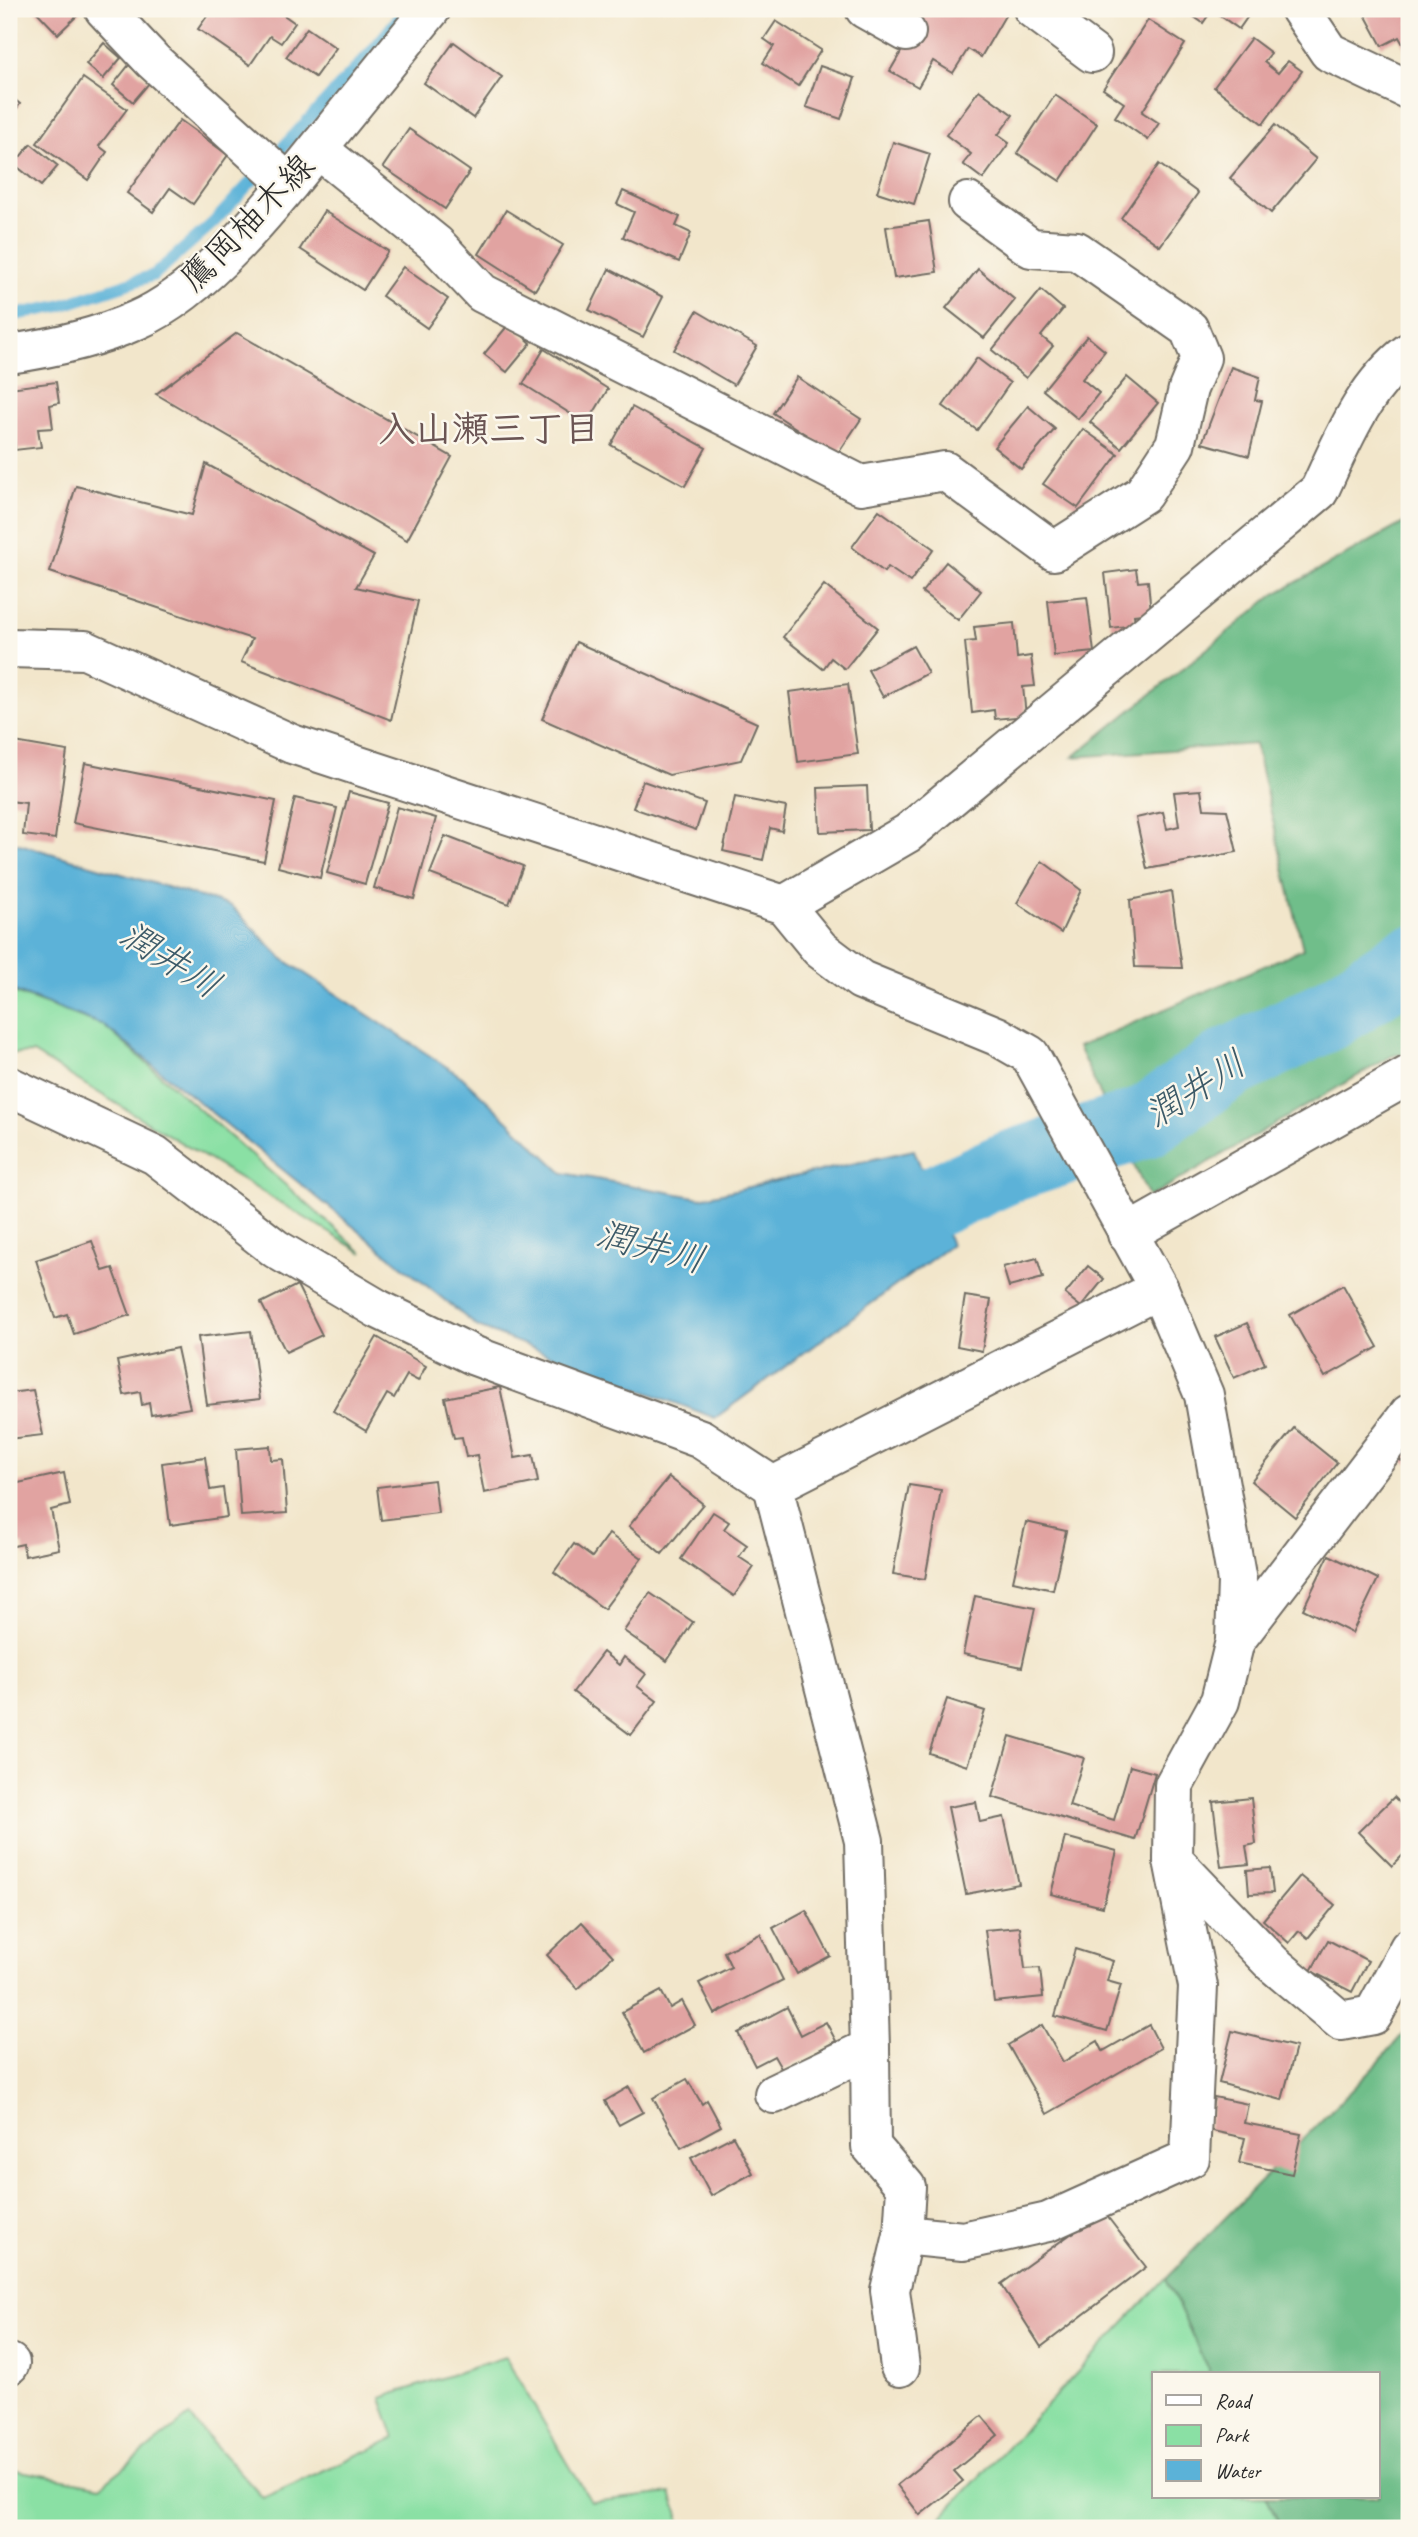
<svg xmlns="http://www.w3.org/2000/svg" width="1418" height="2537" viewBox="0 0 1418 2537" font-family="Caveat,'Klee One',sans-serif">
<style>
.green{fill:#8ae0a4;stroke:#5a8668;stroke-width:2}
.forest{fill:#6fbe8a;stroke:#4d745a;stroke-width:2}
.water{fill:#5bb2d8;stroke:#436e82;stroke-width:2}
.lines{fill:none;stroke-linecap:round;stroke-linejoin:round}
.stream{stroke:#5bb2d8;stroke-width:12}
.river{stroke:#5bb2d8;stroke-width:72}
.building{fill:#e1a3a1}
.minor-casing{stroke:#716c63;stroke-width:42}
.major-casing{stroke:#716c63;stroke-width:42}
.minor{stroke:#fff;stroke-width:38}
.major{stroke:#fff;stroke-width:38}
.labels{text-anchor:middle;stroke-width:5;stroke-linejoin:round;paint-order:stroke}
.street-label{font-size:35px;fill:#2b2b2b;stroke:#fbf7ec}
.neighbourhood-label{font-size:37px;font-weight:bold;fill:#6b5554;stroke:#fbf7ec}
.water-label{font-size:37px;font-style:italic;fill:#3c5a68;stroke:#fbf7ec}
</style>
<rect width="100%" height="100%" fill="#fbf7ec"/>
<filter id="ink" filterUnits="userSpaceOnUse"><feTurbulence type="fractalNoise" baseFrequency=".0143" numOctaves="2"/><feDisplacementMap in="SourceGraphic" scale="14" xChannelSelector="R" yChannelSelector="G"/><feConvolveMatrix kernelMatrix="1 2 1 2 8 2 1 2 1" color-interpolation-filters="sRGB"/></filter>
<filter id="wash" filterUnits="userSpaceOnUse"><feTurbulence type="fractalNoise" baseFrequency=".00686" numOctaves="4" result="noise"/><feDisplacementMap in="SourceGraphic" scale="28" xChannelSelector="R" yChannelSelector="G"/><feGaussianBlur stdDeviation="1.57" result="paint"/><feColorMatrix in="noise" values="0 0 0 0 0 0 0 0 0 0 0 0 0 0 0 0 0 1.4 0 .05"/><feComposite in="paint" operator="in"/></filter>
<g filter="url(#wash)">
<rect width="100%" height="100%" fill="#f2e6cb"/>
<g class="green">
<polygon points="9,991 103,1025 363,1253 33,1053 9,1054"/>
<polygon points="1166,2278 1210,2374 1154,2374 1154,2497 1267,2497 1281,2528 931,2528"/>
<polygon points="505,2357 591,2502 671,2493 682,2528 9,2528 9,2469 101,2486 189,2416 263,2498 395,2438 381,2398"/>
</g>
<g class="forest">
<polygon points="1409,520 1409,1052 1392,1056 1149,1197 1078,1047 1303,949 1255,744 1073,757 1275,594"/>
<polygon points="1409,2027 1409,2528 1281,2528 1267,2497 1378,2497 1378,2374 1210,2374 1166,2278 1379,2062"/>
</g>
<polygon class="water" points="9,841 231,906 283,959 462,1077 563,1173 700,1198 914,1150 951,1245 715,1418 478,1327 103,1025 9,989"/>
<g class="lines">
<polyline class="stream" points="9,316 60,306 154,275 213,223 371,52 406,9"/>
<polyline class="river" points="849,1249 918,1209 1009,1167 1146,1122 1228,1064 1330,1014 1409,962"/>
</g>
<g id="blocks">
<g class="building">
<polygon points="34,9 78,9 81,12 58,34"/>
<polygon points="212,9 275,9 295,23 281,43 270,36 250,65 198,29"/>
<polygon points="926,9 997,9 1006,14 981,57 968,49 953,73 933,61 918,87 890,71"/>
<polygon points="1183,9 1253,9 1239,29 1212,10 1203,23"/>
<polygon points="1362,9 1409,9 1409,55 1399,37 1382,46"/>
<polygon points="1148,20 1185,44 1142,112 1159,123 1148,140 1115,117 1124,103 1103,89"/>
<polygon points="776,21 821,50 798,86 763,63 774,46 764,39"/>
<polygon points="307,28 336,48 315,77 286,57"/>
<polygon points="1251,38 1271,53 1264,62 1278,73 1288,61 1302,71 1263,124 1214,87"/>
<polygon points="454,42 502,77 473,118 424,83"/>
<polygon points="104,43 121,58 103,79 86,64"/>
<polygon points="129,65 150,82 133,102 113,85"/>
<polygon points="820,66 855,78 841,119 806,107"/>
<polygon points="83,78 127,109 99,146 107,152 88,180 37,143"/>
<polygon points="979,90 1013,115 998,135 1009,143 983,179 963,164 971,154 946,135"/>
<polygon points="9,95 20,104 9,119"/>
<polygon points="1055,95 1097,124 1060,181 1017,153"/>
<polygon points="180,120 228,155 193,204 170,188 153,212 127,193"/>
<polygon points="1275,125 1316,159 1271,213 1230,178"/>
<polygon points="409,129 470,171 445,209 383,167"/>
<polygon points="893,142 930,154 914,204 877,192"/>
<polygon points="31,144 58,166 41,186 14,164"/>
<polygon points="1159,164 1198,193 1160,246 1121,218"/>
<polygon points="623,191 680,217 676,226 691,233 679,262 623,237 634,212 617,204"/>
<polygon points="506,210 563,245 535,290 479,254"/>
<polygon points="324,211 388,251 363,290 300,249"/>
<polygon points="929,221 937,272 894,278 886,227"/>
<polygon points="403,267 448,299 427,328 382,296"/>
<polygon points="609,269 663,297 643,337 589,310"/>
<polygon points="978,269 1015,300 984,338 946,308"/>
<polygon points="1041,290 1063,309 1041,336 1053,346 1026,378 992,350"/>
<polygon points="697,311 757,346 734,385 674,350"/>
<polygon points="509,324 531,343 507,372 484,354"/>
<polygon points="237,333 452,457 407,540 156,394"/>
<polygon points="1087,336 1105,351 1082,379 1099,393 1078,419 1043,390"/>
<polygon points="544,349 608,389 587,424 523,384"/>
<polygon points="977,358 1010,383 977,430 943,406"/>
<polygon points="1231,367 1260,377 1255,400 1262,401 1249,456 1202,443"/>
<polygon points="797,377 861,419 837,455 773,413"/>
<polygon points="1127,377 1158,403 1121,448 1090,422"/>
<polygon points="56,382 59,403 50,405 53,428 38,429 41,447 15,450 9,388"/>
<polygon points="1028,406 1055,429 1021,469 994,447"/>
<polygon points="632,407 706,448 685,486 611,445"/>
<polygon points="1083,429 1118,454 1078,508 1043,484"/>
<polygon points="206,464 374,556 356,587 418,601 391,720 241,662 252,639 50,572 76,486 192,515"/>
<polygon points="879,510 934,549 910,582 888,567 884,572 852,547"/>
<polygon points="946,562 981,591 958,620 922,592"/>
<polygon points="1136,569 1138,582 1148,581 1151,613 1134,615 1135,625 1111,628 1105,573"/>
<polygon points="824,585 878,628 845,669 831,658 823,669 783,637"/>
<polygon points="1087,597 1094,652 1054,656 1048,601"/>
<polygon points="1014,623 1017,658 1031,656 1035,686 1023,687 1026,716 995,719 994,710 972,713 965,642 976,641 974,627"/>
<polygon points="576,642 757,723 741,760 669,775 542,719"/>
<polygon points="913,646 928,673 883,697 868,670"/>
<polygon points="848,684 858,754 798,762 789,692"/>
<polygon points="9,741 67,751 55,839 23,835 26,803 9,801"/>
<polygon points="85,763 276,801 264,861 73,823"/>
<polygon points="643,781 705,803 696,830 633,808"/>
<polygon points="867,786 869,830 820,832 818,788"/>
<polygon points="1201,790 1204,809 1227,810 1237,852 1147,869 1136,818 1163,812 1167,829 1179,826 1174,792"/>
<polygon points="349,792 388,803 365,884 327,873"/>
<polygon points="735,797 786,807 782,831 770,828 763,860 723,851"/>
<polygon points="295,798 337,808 320,878 278,867"/>
<polygon points="397,807 436,818 414,899 374,888"/>
<polygon points="445,836 523,866 509,904 430,874"/>
<polygon points="1042,861 1081,890 1061,933 1017,903"/>
<polygon points="1171,891 1182,968 1135,967 1130,900"/>
<polygon points="92,1241 103,1271 113,1268 130,1315 74,1334 67,1314 55,1318 36,1260"/>
<polygon points="1037,1258 1043,1278 1009,1287 1003,1267"/>
<polygon points="1088,1266 1104,1279 1081,1307 1065,1294"/>
<polygon points="297,1285 322,1335 286,1352 261,1303"/>
<polygon points="1343,1285 1378,1347 1325,1377 1290,1315"/>
<polygon points="965,1296 991,1300 982,1351 957,1346"/>
<polygon points="1247,1323 1265,1364 1234,1378 1215,1337"/>
<polygon points="251,1331 260,1399 207,1405 198,1337"/>
<polygon points="377,1337 426,1366 418,1381 407,1375 394,1398 387,1394 366,1431 333,1411"/>
<polygon points="177,1348 190,1408 151,1415 149,1403 142,1405 140,1392 124,1395 117,1361"/>
<polygon points="500,1387 515,1458 533,1455 538,1482 484,1493 477,1455 466,1457 462,1437 454,1438 445,1398"/>
<polygon points="33,1390 43,1435 9,1439 9,1393"/>
<polygon points="1294,1428 1337,1463 1295,1517 1251,1481"/>
<polygon points="1409,1432 1409,1464 1397,1459"/>
<polygon points="270,1446 271,1460 283,1459 287,1513 241,1516 236,1449"/>
<polygon points="205,1457 210,1490 223,1488 227,1517 170,1525 162,1463"/>
<polygon points="64,1473 70,1505 51,1510 59,1549 25,1556 23,1544 9,1547 9,1485"/>
<polygon points="669,1477 703,1504 662,1554 629,1526"/>
<polygon points="434,1480 438,1513 381,1520 377,1487"/>
<polygon points="909,1485 941,1490 925,1579 893,1574"/>
<polygon points="713,1512 729,1522 724,1529 747,1545 739,1557 754,1567 734,1596 681,1559"/>
<polygon points="1026,1522 1066,1531 1053,1590 1013,1581"/>
<polygon points="609,1534 642,1558 604,1609 554,1572 574,1544 592,1557"/>
<polygon points="1329,1555 1378,1579 1352,1633 1303,1609"/>
<polygon points="650,1593 693,1622 667,1661 624,1631"/>
<polygon points="975,1596 1035,1608 1022,1667 963,1654"/>
<polygon points="603,1652 619,1665 624,1657 646,1674 637,1686 657,1701 631,1735 573,1692"/>
<polygon points="947,1699 985,1711 967,1766 929,1753"/>
<polygon points="1010,1736 1084,1758 1069,1806 1114,1820 1130,1766 1155,1773 1135,1840 992,1797"/>
<polygon points="1394,1797 1409,1812 1409,1849 1392,1866 1358,1832"/>
<polygon points="1251,1798 1256,1844 1246,1846 1249,1864 1221,1867 1213,1802"/>
<polygon points="976,1802 980,1822 1004,1817 1019,1884 966,1894 948,1807"/>
<polygon points="1065,1837 1117,1851 1103,1907 1051,1894"/>
<polygon points="1270,1868 1273,1893 1249,1894 1247,1870"/>
<polygon points="1300,1876 1335,1905 1308,1938 1299,1931 1289,1943 1263,1920"/>
<polygon points="806,1910 830,1956 797,1974 773,1928"/>
<polygon points="582,1922 613,1956 578,1989 547,1955"/>
<polygon points="1020,1927 1025,1969 1040,1968 1043,1997 994,2002 985,1930"/>
<polygon points="760,1934 783,1980 715,2014 699,1983 731,1967 724,1952"/>
<polygon points="1328,1940 1368,1961 1352,1992 1311,1971"/>
<polygon points="1075,1949 1113,1961 1107,1981 1121,1985 1107,2031 1055,2016"/>
<polygon points="661,1991 670,2008 682,2001 695,2025 644,2053 622,2012"/>
<polygon points="787,2007 801,2035 826,2022 836,2041 782,2070 774,2056 755,2066 738,2033"/>
<polygon points="1042,2025 1063,2062 1098,2041 1103,2051 1149,2025 1161,2048 1047,2114 1008,2045"/>
<polygon points="1232,2031 1296,2047 1282,2100 1219,2083"/>
<polygon points="687,2079 702,2104 707,2100 721,2126 681,2148 653,2098"/>
<polygon points="629,2087 643,2112 619,2125 605,2101"/>
<polygon points="1214,2097 1248,2104 1244,2123 1301,2134 1292,2174 1239,2163 1245,2138 1208,2130"/>
<polygon points="733,2136 753,2173 711,2196 691,2158"/>
<polygon points="1103,2211 1146,2267 1041,2347 1001,2284"/>
<polygon points="982,2416 998,2435 954,2471 963,2481 920,2515 897,2485"/>
</g>
</g>
</g>
<g filter="url(#ink)">
<use href="#blocks" fill-opacity="0" stroke="#716c63" stroke-width="2"/>
<g class="lines">
<defs>
<g id="minor">
<polyline points="104,9 153,61 289,184"/>
<polyline points="865,9 906,32"/>
<polyline points="1033,9 1092,53"/>
<polyline points="1300,9 1329,52 1409,90"/>
<polyline points="318,149 436,244 482,293 861,485 945,471 1054,551 1143,494 1175,445 1188,389 1201,358 1189,329 1077,251 1031,248 968,202"/>
<polyline points="9,648 85,650 292,744 784,905 820,949 861,980 997,1036 1030,1055 1159,1289 1204,1395 1237,1581 1235,1641 1220,1701 1174,1785 1173,1860 1272,1963 1341,2021 1373,2015 1409,1948"/>
<path d="M 784,905 L 908,833 L 1319,491 C 1343,440 1363,387 1409,352"/>
<polyline points="9,1086 155,1155 276,1249 378,1309 475,1356 701,1439 773,1486"/>
<polyline points="1127,1234 1409,1075"/>
<polyline points="1235,1641 1409,1414"/>
<polyline points="870,2048 871,2146 906,2187 903,2235 890,2290 900,2367"/>
<polyline points="774,2094 870,2048 864,1841 773,1486 1159,1289"/>
<polyline points="903,2235 963,2241 1048,2222 1190,2158 1198,1986 1173,1860"/>
<polyline points="9,2365 10,2363"/>
</g>
<path id="major" d="M 9,354 C 52,348 97,338 137,320 C 207,290 280,196 327,137 C 362,94 396,52 431,9"/>
</defs>
<use href="#minor" class="minor-casing"/>
<use href="#major" class="major-casing"/>
<use href="#minor" class="minor"/>
<use href="#major" class="major"/>
</g>
</g>
<g class="labels">
<g class="street-label">
<text transform="translate(247 222) rotate(-46)" y="12">鷹岡柚木線</text>
</g>
<g class="neighbourhood-label">
<text x="489" y="441">入山瀬三丁目</text>
</g>
<g class="water-label">
<text transform="translate(171 959) rotate(32)" y="13">潤井川</text>
<text transform="translate(1195 1088) rotate(-32)" y="13">潤井川</text>
<text transform="translate(651 1246) rotate(15)" y="13">潤井川</text>
</g>
</g>
<rect width="1418" height="2537" fill="none" stroke="#fbf7ec" stroke-width="35"/>
<rect x="1152" y="2372" width="228" height="126" fill="#fbf7ec" stroke="#a8a59f" stroke-width="2"/>
<rect x="1166" y="2395" width="35" height="10" fill="#ffffff" stroke="#a8a59f" stroke-width="2"/>
<text x="1215" y="2408" font-size="21" fill="#2b2b2b">Road</text>
<rect x="1166" y="2425" width="35" height="21" fill="#8ae0a4" stroke="#a8a59f" stroke-width="2"/>
<text x="1215" y="2442" font-size="21" fill="#2b2b2b">Park</text>
<rect x="1166" y="2460" width="35" height="21" fill="#5bb2d8" stroke="#a8a59f" stroke-width="2"/>
<text x="1215" y="2478" font-size="21" fill="#2b2b2b">Water</text>
</svg>
